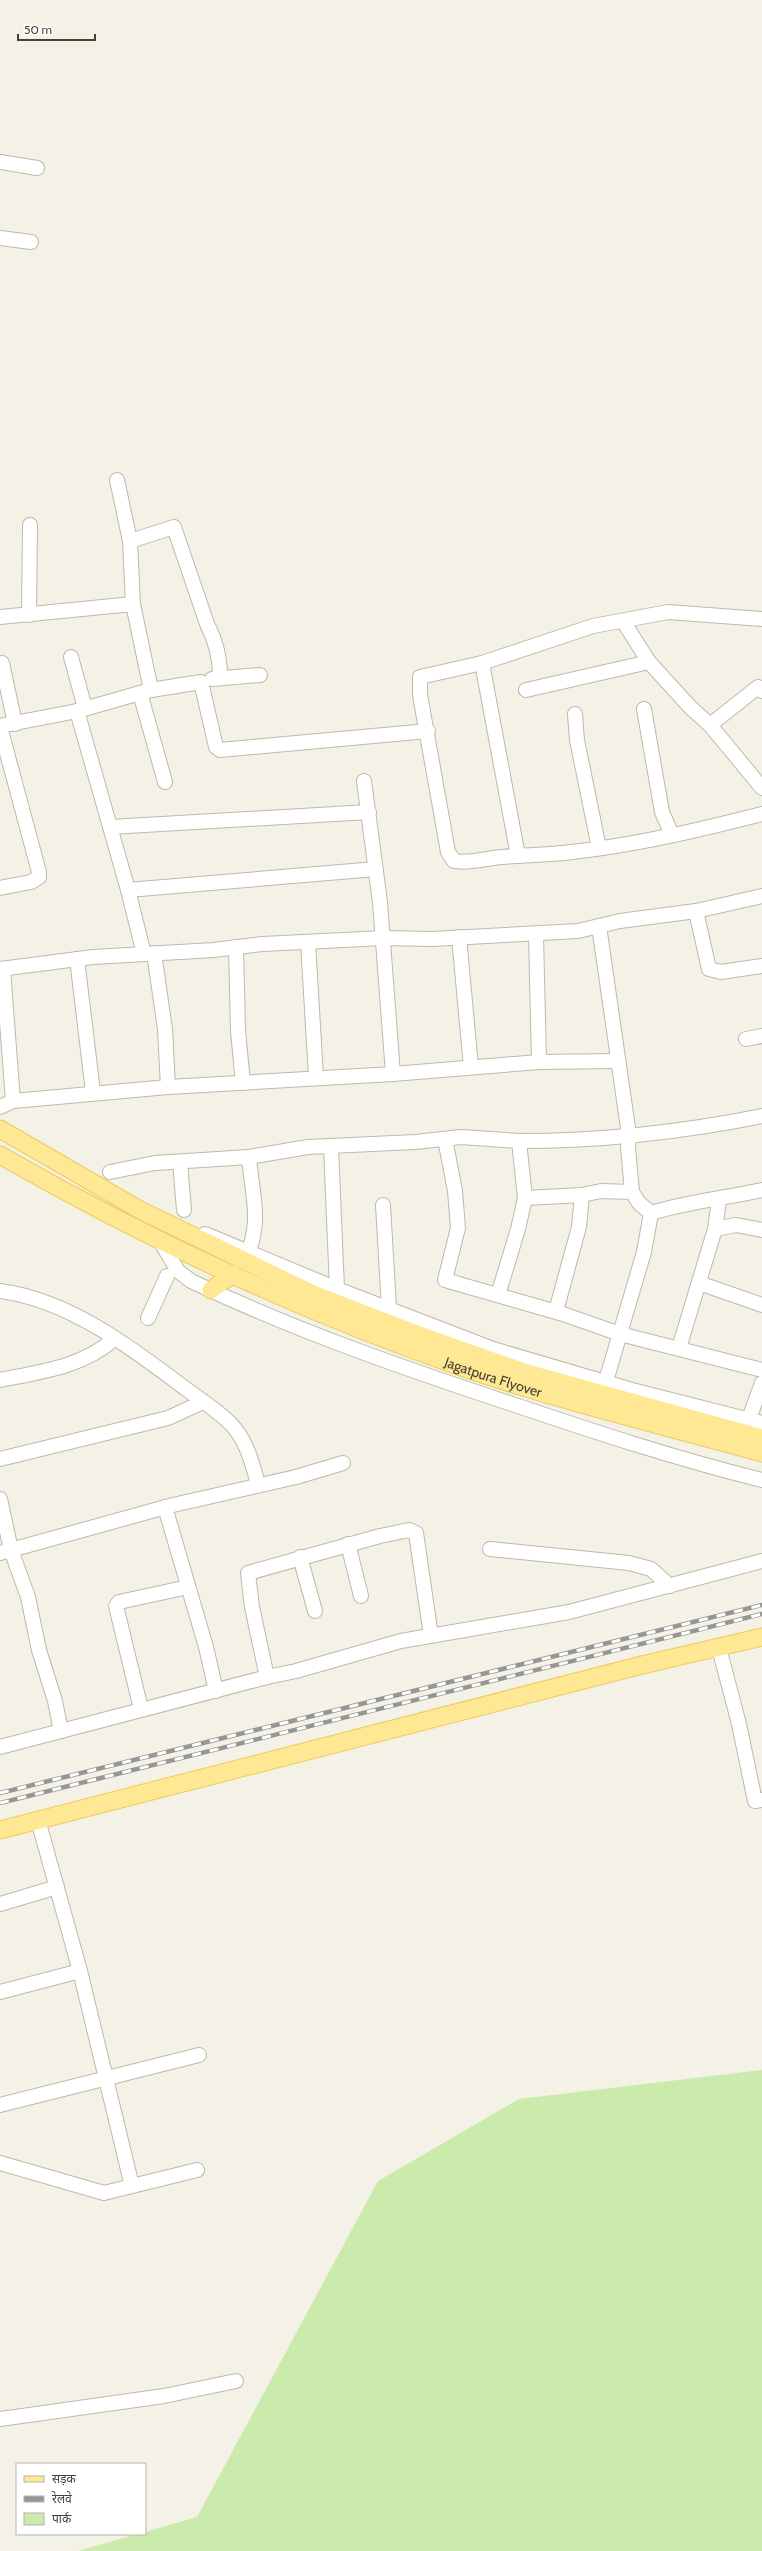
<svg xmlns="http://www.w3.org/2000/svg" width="762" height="2551" viewBox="0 0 762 2551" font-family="Cabin,'Noto Sans Devanagari',sans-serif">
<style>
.green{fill:#caebab}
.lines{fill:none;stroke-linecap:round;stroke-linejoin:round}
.minor-casing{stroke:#c0b9a8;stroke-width:16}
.major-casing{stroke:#eccb5c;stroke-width:19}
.minor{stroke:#fff;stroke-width:14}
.major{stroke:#ffe894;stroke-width:17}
.rail-casing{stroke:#969696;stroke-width:4.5}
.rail{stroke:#fff;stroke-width:3;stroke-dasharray:9;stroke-linecap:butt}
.labels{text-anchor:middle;stroke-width:3.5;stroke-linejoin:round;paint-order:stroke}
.street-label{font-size:14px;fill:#474134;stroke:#fff}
</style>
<rect width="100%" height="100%" fill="#f4f1e6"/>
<polygon class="green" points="762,2070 762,2551 78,2551 137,2534 145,2534 145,2532 197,2517 378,2181 519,2099"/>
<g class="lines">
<defs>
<g id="minor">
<polyline points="0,162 37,168"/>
<polyline points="0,238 31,242"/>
<polyline points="117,480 130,541 133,604"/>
<path d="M 130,541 L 174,527 L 207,624 C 216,641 220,657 220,677"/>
<polyline points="29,615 30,525"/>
<polyline points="0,617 133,604 151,690 140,693 165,782"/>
<path d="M 762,619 L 668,612 L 593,626 L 482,663 L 420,677 L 420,695 L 448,852 L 454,861 C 469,864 486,858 502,857 C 525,855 548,855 572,852 C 636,845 699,830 762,814"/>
<polyline points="623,621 649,662"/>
<polyline points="71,657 85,708"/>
<polyline points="2,663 15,724"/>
<polyline points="482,663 518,856"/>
<polyline points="212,679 260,675"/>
<polyline points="151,690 201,682 216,747 220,750 428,731"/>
<polyline points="526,690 649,662 691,708 710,725 758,687 762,691"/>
<polyline points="644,709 662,812 672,835"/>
<polyline points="77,711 140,693"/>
<polyline points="575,714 577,740 599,848"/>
<polyline points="710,725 762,788"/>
<polyline points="0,726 77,711 128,890 144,954"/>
<polyline points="0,727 39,872 39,877 31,882 0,888"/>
<polyline points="364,781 380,902 393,1074"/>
<polyline points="110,827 369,812"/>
<polyline points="128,890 376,869"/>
<polyline points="696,911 709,969 721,972 762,966"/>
<polyline points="599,926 629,1135 628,1147 632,1192"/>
<polyline points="536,935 539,1062"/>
<polyline points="459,937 471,1067"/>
<polyline points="308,942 316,1077"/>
<polyline points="236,947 238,1031 243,1083"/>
<polyline points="154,953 165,1029 168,1087"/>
<polyline points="77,959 93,1092"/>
<polyline points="0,969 93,957 214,950 262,944 384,938 432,939 578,931 620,921 696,911 762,896"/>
<polyline points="3,969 13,1101 168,1087 393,1074 539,1062 618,1061"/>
<polyline points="746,1039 762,1036"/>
<polyline points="0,1107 13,1101"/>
<polyline points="445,1139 455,1191 458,1228 445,1280 563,1314 620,1334 762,1370"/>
<path d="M 519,1141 C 600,1141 682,1132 762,1116"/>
<polyline points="331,1147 337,1289"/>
<polyline points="180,1162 184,1210"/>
<path d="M 110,1172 L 155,1163 L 249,1157 L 308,1147 L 415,1142 L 461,1137 L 519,1141 L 525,1198 L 582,1195 L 601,1191 L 632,1192 L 639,1203 L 651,1213 C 687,1202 725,1198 762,1190"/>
<polyline points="383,1205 389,1308"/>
<polyline points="715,1229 736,1225 762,1230"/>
<polyline points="205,1234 337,1289 493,1349 632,1390 762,1423"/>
<path d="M 160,1241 L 178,1271 L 191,1281 C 294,1330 403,1368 512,1404 C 595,1432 677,1459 762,1480"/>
<path d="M 245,1260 C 263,1222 252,1196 249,1157"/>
<polyline points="699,1283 762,1305"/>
<path d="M 0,1291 C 69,1300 132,1348 186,1389 C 201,1400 218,1411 231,1424 C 247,1441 252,1463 258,1484"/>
<polyline points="498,1295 518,1229 525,1198"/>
<polyline points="556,1311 579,1227 582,1195"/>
<polyline points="148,1318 167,1276"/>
<polyline points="679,1348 715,1229 719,1200"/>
<path d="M 0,1380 C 39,1372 83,1367 114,1339"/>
<polyline points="606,1381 644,1252 651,1213"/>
<polyline points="749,1419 762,1383"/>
<polyline points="0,1459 168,1418 203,1402"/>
<polyline points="0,1499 11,1550 28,1597 39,1650 55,1701 61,1731"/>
<polyline points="165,1507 206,1647 216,1691"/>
<polyline points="348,1544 361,1596"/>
<polyline points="490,1549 629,1563 651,1569 670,1586"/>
<polyline points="0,1553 173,1505 296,1477 343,1463"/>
<polyline points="300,1557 315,1611"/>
<polyline points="719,1648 739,1724 755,1801 762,1800"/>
<polyline points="267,1677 252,1607 248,1573 380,1536 409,1530 416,1533 431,1636"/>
<polyline points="141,1709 116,1606 119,1602 188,1587"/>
<polyline points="0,1747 267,1677 296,1671 401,1641 569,1612 762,1561"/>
<polyline points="38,1820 80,1971 132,2186 197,2170"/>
<polyline points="0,1904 57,1887"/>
<polyline points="0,1992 80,1971"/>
<polyline points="0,2105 199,2055"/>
<polyline points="0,2163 104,2193 132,2186"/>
<polyline points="0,2419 164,2396 236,2381"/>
</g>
<g id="major">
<polyline points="0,1129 140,1210 313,1294 419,1335 527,1373 762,1438"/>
<path id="s1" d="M 0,1155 C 148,1240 303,1312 464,1368 C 561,1401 664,1426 762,1453"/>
<polyline points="211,1290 233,1274"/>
<polyline points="0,1830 638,1666 762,1637"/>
</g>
</defs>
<use href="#minor" class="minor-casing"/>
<use href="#major" class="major-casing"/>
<use href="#minor" class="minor"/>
<use href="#major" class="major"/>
<defs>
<g id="rail">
<polyline points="0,1793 762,1605"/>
<polyline points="0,1803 762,1614"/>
</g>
</defs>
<use href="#rail" class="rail-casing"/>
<use href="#rail" class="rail"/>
</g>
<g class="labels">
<g class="street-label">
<text dy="5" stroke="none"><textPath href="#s1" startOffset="542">Jagatpura Flyover</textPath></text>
</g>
</g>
<rect x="16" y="2463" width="130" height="72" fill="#ffffff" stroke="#b5b3ae"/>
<rect x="24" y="2476" width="20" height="6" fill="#ffe894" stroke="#b5b3ae"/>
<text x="52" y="2483" font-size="12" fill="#474134">सड़क</text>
<rect x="24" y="2496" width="20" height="6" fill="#969696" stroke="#b5b3ae"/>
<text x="52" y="2503" font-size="12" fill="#474134">रेलवे</text>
<rect x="24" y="2513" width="20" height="12" fill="#caebab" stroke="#b5b3ae"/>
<text x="52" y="2523" font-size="12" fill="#474134">पार्क</text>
<path d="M18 34v6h77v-6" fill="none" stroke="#474134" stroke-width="2"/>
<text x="24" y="34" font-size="12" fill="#474134" stroke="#ffffff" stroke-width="3" paint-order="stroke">50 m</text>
</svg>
